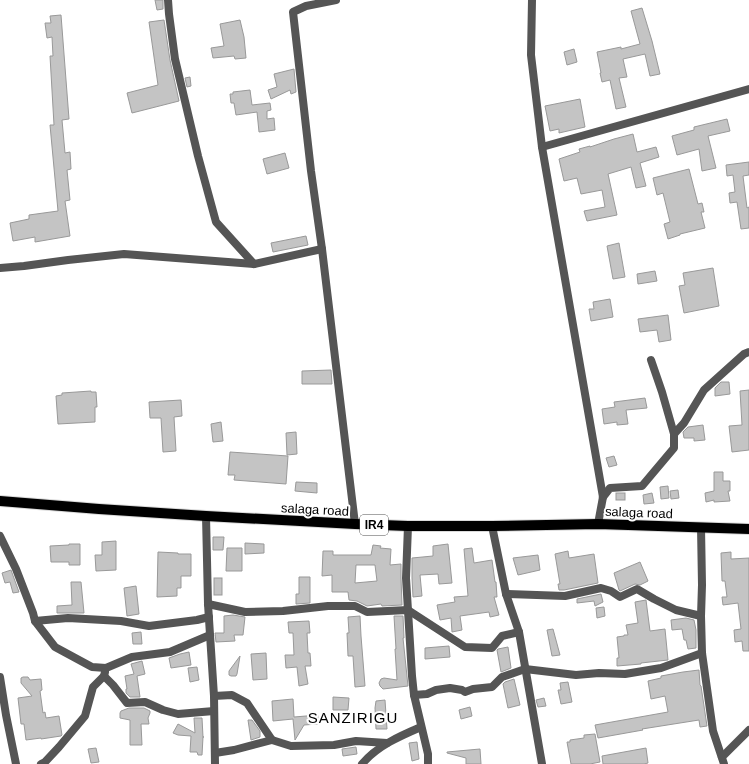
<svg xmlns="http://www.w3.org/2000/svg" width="749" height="764" viewBox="0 0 749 764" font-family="Helvetica,sans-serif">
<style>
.building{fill:#c4c4c4;stroke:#999;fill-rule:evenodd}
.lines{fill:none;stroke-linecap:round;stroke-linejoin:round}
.primary-casing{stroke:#dbdbdb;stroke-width:12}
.minor{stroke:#555;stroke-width:8}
.primary{stroke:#000;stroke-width:10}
.labels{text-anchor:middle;stroke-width:4;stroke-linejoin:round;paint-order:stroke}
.shield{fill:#fff;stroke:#4c4c4c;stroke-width:1}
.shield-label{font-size:12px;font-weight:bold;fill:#000}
.street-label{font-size:13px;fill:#000;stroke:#fff}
.quarter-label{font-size:15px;letter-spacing:1px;fill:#000;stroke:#fff}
</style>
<rect width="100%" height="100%" fill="#fff"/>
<g class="building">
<polygon points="155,0 163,0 163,9 157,10"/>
<polygon points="642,8 652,41 660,74 650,76 645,54 623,59 627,77 619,78 626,107 616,109 610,80 602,82 600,73 601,73 597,52 621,47 621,49 640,44 631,11"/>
<polygon points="61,15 69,119 62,120 65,153 70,152 71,169 67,170 70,200 65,201 70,236 35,242 35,237 13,241 10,223 29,219 29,215 58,211 50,125 54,125 50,56 53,56 52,37 47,38 45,23 51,23 50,16"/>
<polygon points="164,20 170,60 179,101 132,113 127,93 158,85 149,22"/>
<polygon points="240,20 244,37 246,58 235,59 234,56 213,58 211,48 224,46 220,24"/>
<polygon points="574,49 577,62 567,65 564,52"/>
<polygon points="294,69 296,92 291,94 290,90 271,99 268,90 277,87 274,74"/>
<polygon points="190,77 191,86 187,87 185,78"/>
<polygon points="250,90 252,105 270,103 271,110 267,111 267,119 274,118 275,130 259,132 257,112 236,115 234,103 231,103 230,94 233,94 233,92"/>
<polygon points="580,99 585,127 559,133 559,129 550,131 545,106"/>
<polygon points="727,119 730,131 708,136 716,168 702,171 699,149 677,155 672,136 694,130 694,127"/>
<polygon points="633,134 637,152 656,147 659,157 640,163 646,186 636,188 631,167 608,174 617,215 587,221 584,211 605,207 602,190 581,194 577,178 564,181 559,159 580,152 579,149 590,146 590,147 614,139"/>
<polygon points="285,153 289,168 267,174 263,159"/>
<polygon points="749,162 749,175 743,176 747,208 749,207 749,228 741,229 737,202 730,203 729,193 735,192 733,175 727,176 726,165"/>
<polygon points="689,169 698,204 702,203 704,212 701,212 705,228 680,234 680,235 668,239 664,224 670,222 663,193 657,195 653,178"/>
<polygon points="306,236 308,245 273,252 271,243"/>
<polygon points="619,243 625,277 613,279 607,246"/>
<polygon points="713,268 719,306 684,313 679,286 685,285 683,273"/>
<polygon points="655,271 657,281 638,284 637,274"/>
<polygon points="610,299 613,317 591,321 589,309 594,309 593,302"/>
<polygon points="668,315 671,340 659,342 657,330 640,332 638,319"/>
<polygon points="331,370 332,384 302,384 302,371"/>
<polygon points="721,382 729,382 730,394 715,396 715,388"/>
<polygon points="749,390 749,450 732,452 729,426 742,425 740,391"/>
<polygon points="91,391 91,392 96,392 97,407 95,407 95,422 58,424 56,396 62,395 62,393"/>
<polygon points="645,398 647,408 626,410 628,424 617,425 617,422 604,424 602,409 615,407 614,402"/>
<polygon points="181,400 182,416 174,417 176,451 163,452 161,418 150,418 149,402"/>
<polygon points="221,422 223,441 213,442 211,424"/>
<polygon points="703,425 705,440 694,441 694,438 684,438 683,432 688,427"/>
<polygon points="296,432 297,454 287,455 286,433"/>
<polygon points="230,452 288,456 286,484 234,480 235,475 228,475"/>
<polygon points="614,456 617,465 609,467 606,458"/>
<polygon points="714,472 723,472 723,481 730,481 730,491 728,491 730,501 714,502 714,500 706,502 705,493 714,491"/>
<polygon points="296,482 317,483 317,493 295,491"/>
<polygon points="668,486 669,498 661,499 660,487"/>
<polygon points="678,490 679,498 671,499 670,491"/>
<rect x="616" y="493" width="9" height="7"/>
<polygon points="652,493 654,503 644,504 643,495"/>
<polygon points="213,537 224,537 223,550 213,550"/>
<polygon points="116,541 116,570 96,571 95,555 102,555 102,542"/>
<polygon points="245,543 264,544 264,553 245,554"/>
<polygon points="69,544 80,544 80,565 69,565 69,562 51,562 50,546 69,545"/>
<polygon points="448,544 452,583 439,584 438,574 420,575 422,596 413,597 412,578 412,558 433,556 433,546"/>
<path d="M 373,545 L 381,546 L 380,548 L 391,549 L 390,565 L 401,564 L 401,578 L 402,605 L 382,606 L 381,604 L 367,606 L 357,601 L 349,600 L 348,592 L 332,592 L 332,575 L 322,576 L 323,551 L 333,551 L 333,555 L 371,555 ZM 356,565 L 375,565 L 377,581 L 355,583 Z"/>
<polygon points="227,548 242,548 242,571 226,571"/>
<polygon points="472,548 474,563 492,560 495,582 496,582 497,597 494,597 499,615 490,617 489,612 460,616 462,630 452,632 451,618 440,620 437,605 455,602 454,597 468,596 464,549"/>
<polygon points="568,551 569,558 594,554 598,583 564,590 559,590 558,584 560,584 555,554"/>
<polygon points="158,552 178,553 178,554 191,554 191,576 181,576 181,588 177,588 177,596 157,597"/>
<polygon points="731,552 731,559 749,558 749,651 743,651 742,641 735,642 734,630 741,629 738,603 723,605 722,597 727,597 725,581 722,581 721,553"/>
<polygon points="538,555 540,570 518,575 513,558"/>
<polygon points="640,562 648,581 640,585 635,584 620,591 619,590 614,573"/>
<polygon points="11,570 19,592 13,593 10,582 5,583 2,573"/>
<polygon points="299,577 310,577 310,603 296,604 296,594 299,594"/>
<rect x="214" y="578" width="8" height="17"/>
<polygon points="71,582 81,582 84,613 57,613 57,606 72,605"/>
<polygon points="136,586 139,614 127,616 124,588"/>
<polygon points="601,594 603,602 595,606 594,601 577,603 577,599"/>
<polygon points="646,600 650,631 665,629 668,660 641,663 641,664 617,666 617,658 619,658 617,637 624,636 624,635 628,635 626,625 638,623 635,602"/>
<polygon points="604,607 605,616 597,618 596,608"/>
<polygon points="233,615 245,617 243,635 234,635 235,641 216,642 215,633 224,633 224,616"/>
<polygon points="360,616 361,636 365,686 355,687 353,656 348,656 347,633 349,633 348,617"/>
<polygon points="394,616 403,616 404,638 403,638 408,686 383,689 380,686 379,683 381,679 384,678 397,680 395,649 396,649"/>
<polygon points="686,618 694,620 696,630 696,648 688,649 686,640 684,640 682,629 672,630 671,620"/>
<polygon points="309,621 310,633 307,633 308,653 310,653 311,666 305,666 308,684 299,686 297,667 286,668 285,655 294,655 293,633 289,633 288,622"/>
<polygon points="553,629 560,655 552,656 547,630"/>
<polygon points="141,632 142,644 133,644 132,633"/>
<polygon points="449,646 450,657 425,659 425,648"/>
<polygon points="508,647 511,668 501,672 497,650 498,649"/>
<polygon points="189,652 191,665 171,668 169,658 180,654"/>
<polygon points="266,653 267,679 253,680 251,654"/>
<polygon points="240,656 237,674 236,676 231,676 229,675 229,671"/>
<polygon points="142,661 145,674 137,676 140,697 130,697 126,693 126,689 127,689 125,676 134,674 131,664"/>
<polygon points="197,667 199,680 190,682 188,668"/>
<polygon points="699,670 700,685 701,686 707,726 700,727 699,720 642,729 643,730 598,738 595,725 668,712 665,696 651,699 648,681 661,678 661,676 683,672"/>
<polygon points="23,677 28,677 30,680 41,679 42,690 40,691 43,713 45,712 46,718 59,716 62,735 61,736 41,739 41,738 26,740 24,724 21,724 18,698 32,696 21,683 21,678"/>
<polygon points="514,679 520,705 508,708 503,684 505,682"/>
<polygon points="568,682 572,702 561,704 558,690 561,690 560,683"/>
<polygon points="333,697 349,698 348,710 333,710"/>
<polygon points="544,698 546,706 538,707 536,700"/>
<polygon points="293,699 294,717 318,715 318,724 304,725 295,740 293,719 273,721 272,701"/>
<polygon points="385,700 387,729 376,729 375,708 376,701"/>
<polygon points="470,707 472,716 461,719 459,710"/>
<polygon points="129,708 144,708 150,711 150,713 148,718 149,724 141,724 142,745 130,745 130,720 120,718 120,713 121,711"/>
<polygon points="194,718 202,718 203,737 204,737 203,737 202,755 198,755 197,752 190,752 191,736 178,735 173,733 178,724 195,733"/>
<polygon points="248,720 252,720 260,731 260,737 251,740"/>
<polygon points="595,734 600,762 590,764 571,764 567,742 570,742 570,740 584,738 584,735"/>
<polygon points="417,742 419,759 412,761 409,743"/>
<polygon points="356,747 357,754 343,756 342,749"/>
<polygon points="96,748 99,762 91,763 88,749"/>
<polygon points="646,748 648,763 644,764 603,764 602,756"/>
<polygon points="480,749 481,764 466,764 466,758 447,753 447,752"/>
</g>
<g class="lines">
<defs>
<polyline id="primary" points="0,501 99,509 206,516 355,524 408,526 492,526 598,524 749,529"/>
</defs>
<use href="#primary" class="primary-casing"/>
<g class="minor">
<polyline points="168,0 169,14 175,59 198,156 216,222 254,264"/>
<polyline points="336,0 306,6 293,12 311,171 322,249 355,524"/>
<polyline points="532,0 531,55 542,147 603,497 598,524"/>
<polyline points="542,147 749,89"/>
<polyline points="0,268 24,266 68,260 124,254 254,264 322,249"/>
<polyline points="651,360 662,392 674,434"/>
<polyline points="603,497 610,488 642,486 674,448 674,434 684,423 704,390 744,354 749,352"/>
<polyline points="206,516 208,604 214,696 215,764"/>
<polyline points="408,526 406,578 412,676 414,695 428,754 428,764"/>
<polyline points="492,526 506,594 519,632 542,764"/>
<polyline points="701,527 702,585 701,616 702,653 713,731 724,764"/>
<polyline points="0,536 16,569 33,613 35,621 55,647 92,667 106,668 132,657 170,652 210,635"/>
<polyline points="506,594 565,596 601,588 611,591 620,597 637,589 654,599 676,610 701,616"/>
<polyline points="208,604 245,612 283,611 328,606 355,606 367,612 408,610 465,647 492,648 502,636 519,632"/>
<polyline points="35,621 68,618 121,621 149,626 197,620 209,617"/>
<polyline points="104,676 113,685 127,703 145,702 163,710 178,714 214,711"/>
<polyline points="0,677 6,715 16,764"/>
<polyline points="414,695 427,694 436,690 450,688 462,690 465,692 473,689 492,687 502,677 525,669 576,675 599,673 625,674 661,668 702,653"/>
<polyline points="214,696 232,695 247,703 272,740 291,746 334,745 356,741 387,743"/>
<polyline points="215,753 234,750 272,740"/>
<polyline points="722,757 749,730"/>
<polyline points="41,764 45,762 59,747 85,716 93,687 104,676 105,672"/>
<path d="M 362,764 C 377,746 400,736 421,727"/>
</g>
<use href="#primary" class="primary"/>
</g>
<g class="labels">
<rect class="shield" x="360" y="515" width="28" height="20" rx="3"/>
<g class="shield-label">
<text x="374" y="529">IR4</text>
</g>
<g class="street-label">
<text transform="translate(315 509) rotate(3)" y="5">salaga road</text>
<text transform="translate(639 512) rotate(2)" y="5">salaga road</text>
</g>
<g class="quarter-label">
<text x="353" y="723">SANZIRIGU</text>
</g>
</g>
</svg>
